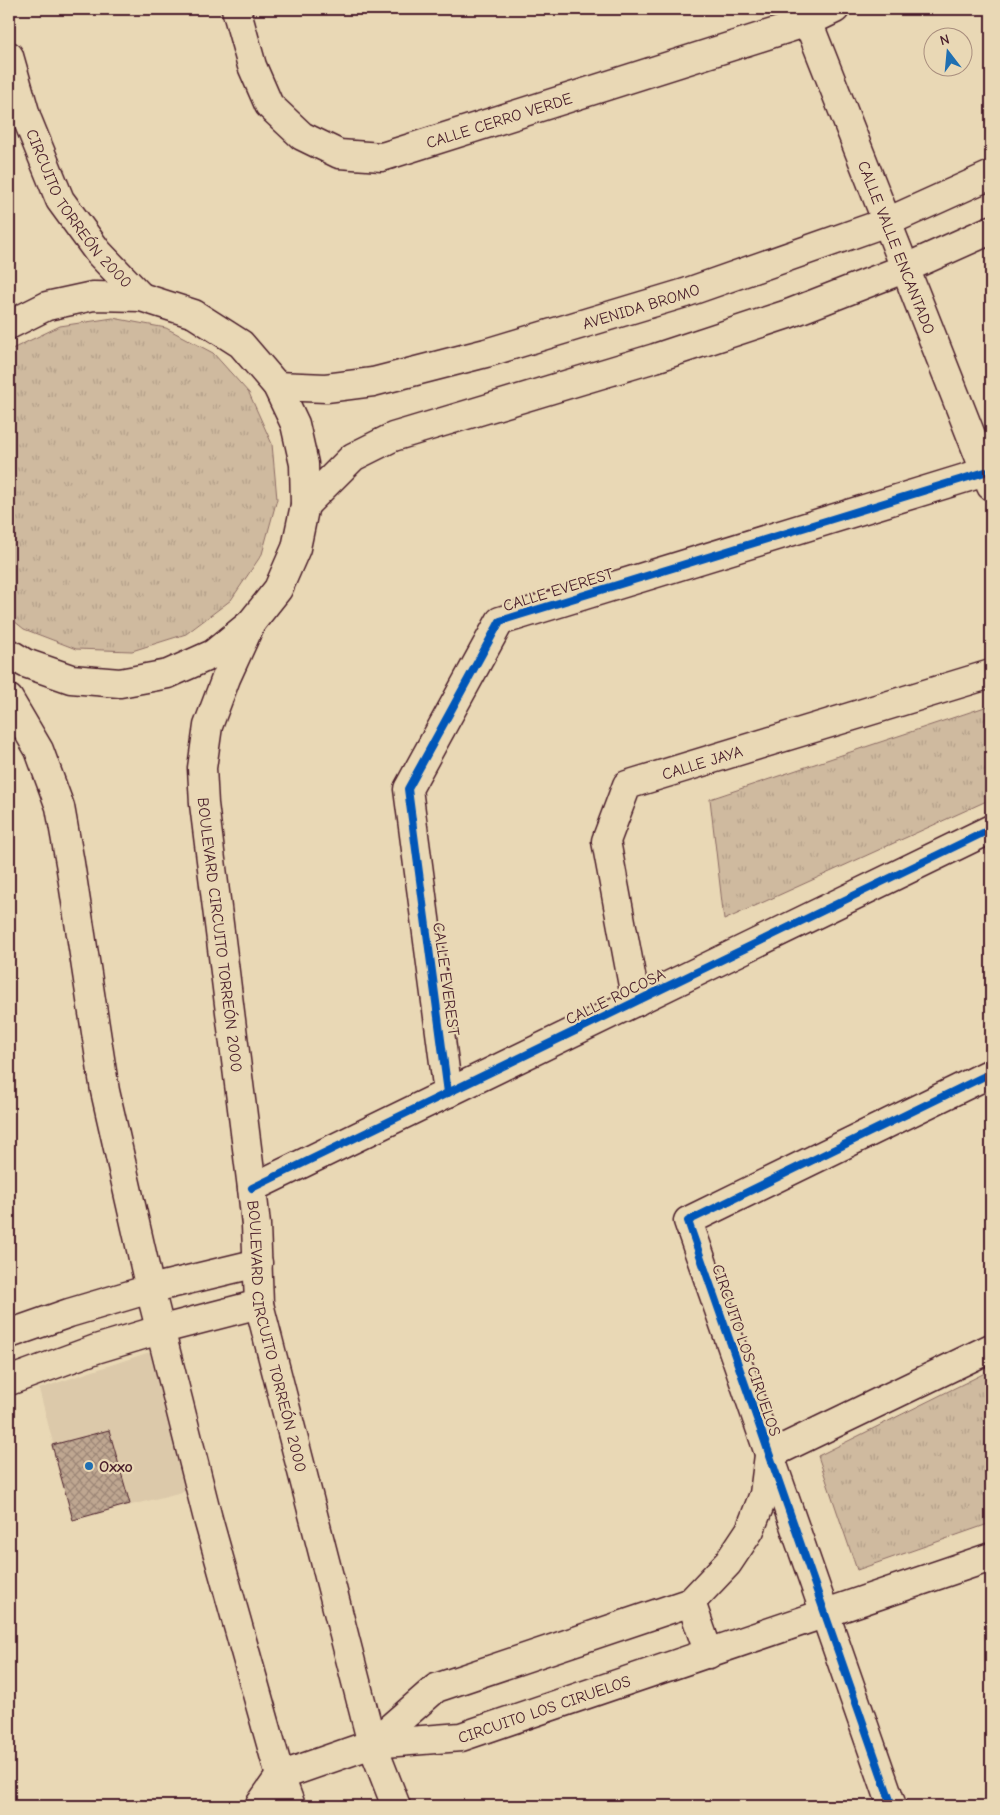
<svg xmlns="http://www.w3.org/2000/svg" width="1000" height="1815" viewBox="0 0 1000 1815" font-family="'Comic Neue',sans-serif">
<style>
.built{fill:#dcc9aa}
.grass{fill:url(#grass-tufts);stroke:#8c6c65}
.building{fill:url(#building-cross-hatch);stroke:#4a1f2b}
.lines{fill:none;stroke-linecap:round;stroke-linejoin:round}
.street-casing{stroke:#4a1f2b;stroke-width:31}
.secondary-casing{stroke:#4a1f2b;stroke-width:31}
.street{stroke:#e9d8b5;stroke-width:28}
.secondary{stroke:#e9d8b5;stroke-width:28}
.cycleway-casing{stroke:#e9d8b5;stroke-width:11}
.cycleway{stroke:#0057b8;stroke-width:8}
.poi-dot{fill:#1f6fb2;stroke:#e9d8b5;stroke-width:2}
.labels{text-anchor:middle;stroke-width:4.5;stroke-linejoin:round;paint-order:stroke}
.street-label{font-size:16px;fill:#4a1f2b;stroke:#e9d8b5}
.poi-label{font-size:16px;font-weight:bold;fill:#4a1f2b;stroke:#e9d8b5;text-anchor:start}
</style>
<defs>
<pattern id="grass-tufts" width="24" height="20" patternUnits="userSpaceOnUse" patternTransform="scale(1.25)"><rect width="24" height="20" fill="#cfba9f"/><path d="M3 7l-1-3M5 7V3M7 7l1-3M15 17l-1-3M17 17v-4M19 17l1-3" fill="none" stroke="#b39f89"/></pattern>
<pattern id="building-cross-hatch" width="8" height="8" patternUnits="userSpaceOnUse" patternTransform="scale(1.25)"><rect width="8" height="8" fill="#bfa791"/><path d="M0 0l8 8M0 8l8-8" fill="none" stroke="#9d8777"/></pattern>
</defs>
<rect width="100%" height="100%" fill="#e9d8b5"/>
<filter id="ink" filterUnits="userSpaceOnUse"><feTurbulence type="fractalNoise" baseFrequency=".02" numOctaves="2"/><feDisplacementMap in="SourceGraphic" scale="10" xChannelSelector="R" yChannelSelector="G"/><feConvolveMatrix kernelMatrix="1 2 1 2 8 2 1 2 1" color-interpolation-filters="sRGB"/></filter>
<g filter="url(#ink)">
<polygon class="built" points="150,1352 186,1491 73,1520 39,1389"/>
<g class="grass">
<polygon points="113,318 166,328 213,353 249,393 272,444 277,499 262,554 231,600 186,634 132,651 76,649 24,629 9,617 9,353 12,349 60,326"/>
<polygon points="991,705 991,799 724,920 710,799"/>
<polygon points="991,1370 991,1523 857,1570 818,1456"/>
</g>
<polygon class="building" points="109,1430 130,1504 73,1520 52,1445"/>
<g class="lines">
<defs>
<g id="street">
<path id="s1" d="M 236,9 L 252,66 L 269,105 L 302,136 L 339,154 L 382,157 L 808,22 L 835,9"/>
<path id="s2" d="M 803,9 L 991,486"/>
<path id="s3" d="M 636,1002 L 606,841 L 627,785 L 991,674"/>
<polyline points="448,1093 408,789 500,621 985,472"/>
<polyline points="252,1188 991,829"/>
<polyline points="691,1602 709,1654"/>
<polyline points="372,1744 436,1688 691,1602 728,1563 750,1530 764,1494 769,1455 991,1348"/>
<path id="s4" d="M 259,1806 L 280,1776 L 372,1744 L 461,1737 L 991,1557"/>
<polyline points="892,1806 688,1221 991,1073"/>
</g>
<g id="secondary">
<path id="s5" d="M 9,56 L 27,119 L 60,200 L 98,252 L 141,297"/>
<polyline points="9,325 47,306 93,296 141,297 194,314 241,344 277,386 295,424 304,464 305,505 296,548 278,589 251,623 213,654 168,674 120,683 71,679 25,663 9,653"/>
<path id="s6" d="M 277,386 L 326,388 L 373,382 L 486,353 L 685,293 L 887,222 L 991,175"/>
<polyline points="305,505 353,457 393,437 655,358 788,314 906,268 991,230"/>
<path id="s7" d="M 251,623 L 226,678 L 208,726 L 202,768 L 204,804 L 252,1188 L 256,1225 L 259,1304 L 372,1744 L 396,1806"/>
<polyline points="9,699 39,750 60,807 70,863 105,1091 150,1289 208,1519 280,1776 291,1806"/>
<polyline points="9,1334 69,1313 150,1289 258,1263"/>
<polyline points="9,1381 96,1349 159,1330 259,1304"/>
</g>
</defs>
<use href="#street" class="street-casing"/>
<use href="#secondary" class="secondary-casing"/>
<use href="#street" class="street"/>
<use href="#secondary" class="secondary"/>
<defs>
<g id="cycleway">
<polyline points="448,1093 408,789 500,621 985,472"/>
<polyline points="252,1188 991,829"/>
<polyline points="892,1806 688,1221 991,1073"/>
</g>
</defs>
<use href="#cycleway" class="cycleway-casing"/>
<use href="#cycleway" class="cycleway"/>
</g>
</g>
<circle class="poi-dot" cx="89" cy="1466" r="5"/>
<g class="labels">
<g class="street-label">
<text dy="6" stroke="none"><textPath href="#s1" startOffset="354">CALLE CERRO VERDE</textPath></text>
<text dy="6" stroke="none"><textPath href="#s5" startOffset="170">CIRCUITO TORREÓN 2000</textPath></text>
<text dy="6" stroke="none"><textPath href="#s2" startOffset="256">CALLE VALLE ENCANTADO</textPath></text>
<text dy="6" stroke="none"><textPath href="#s6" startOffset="375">AVENIDA BROMO</textPath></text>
<text transform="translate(558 589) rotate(-17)" y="6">CALLE EVEREST</text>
<text dy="6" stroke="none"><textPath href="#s3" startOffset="302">CALLE JAYA</textPath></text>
<text dy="6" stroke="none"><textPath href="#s7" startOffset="322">BOULEVARD CIRCUITO TORREÓN 2000</textPath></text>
<text transform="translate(447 979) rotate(82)" y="6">CALLE EVEREST</text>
<text transform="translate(615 996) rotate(-26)" y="6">CALLE ROCOSA</text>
<text dy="6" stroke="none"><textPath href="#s7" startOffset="728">BOULEVARD CIRCUITO TORREÓN 2000</textPath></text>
<text transform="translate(747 1350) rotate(71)" y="6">CIRCUITO LOS CIRUELOS</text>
<text dy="6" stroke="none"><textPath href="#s4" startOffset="311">CIRCUITO LOS CIRUELOS</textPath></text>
</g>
<g class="poi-label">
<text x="99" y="1472">Oxxo</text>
</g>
</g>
<rect width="1000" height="1815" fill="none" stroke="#e9d8b5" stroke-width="30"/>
<rect x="15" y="15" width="970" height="1785" fill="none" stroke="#4a1f2b" stroke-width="2" filter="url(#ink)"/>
<g transform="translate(948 52) rotate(344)"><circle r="24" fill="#e9d8b5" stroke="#a98e7e"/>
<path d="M0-4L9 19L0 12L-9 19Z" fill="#1f6fb2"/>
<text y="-8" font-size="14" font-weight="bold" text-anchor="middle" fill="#4a1f2b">N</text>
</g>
</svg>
